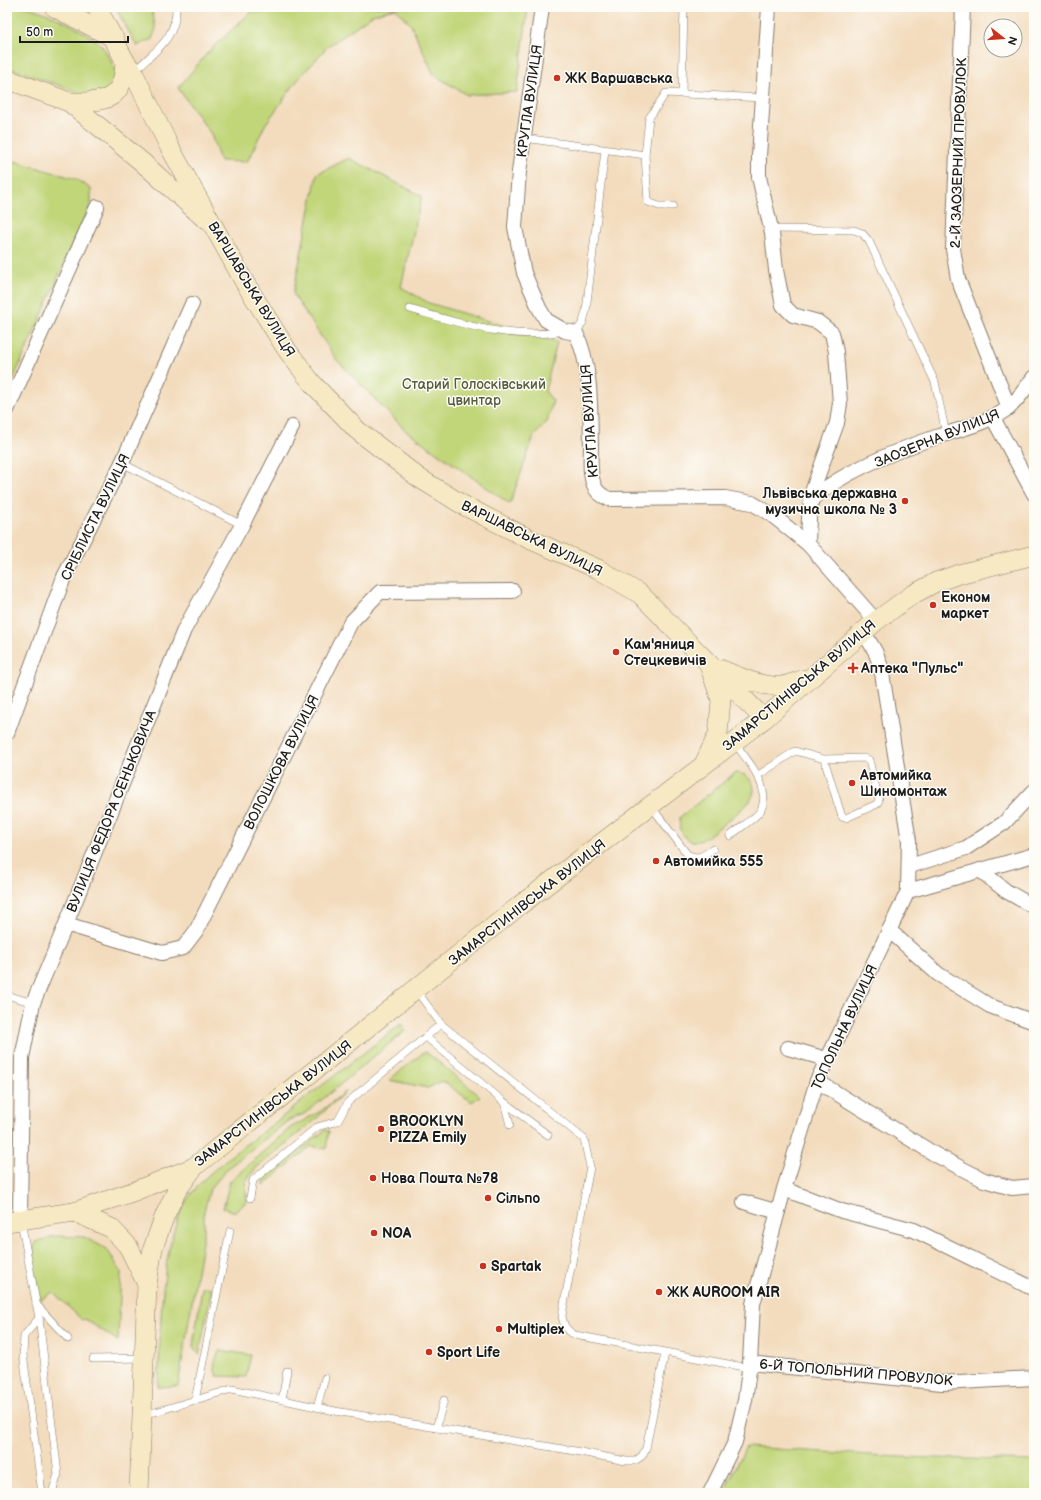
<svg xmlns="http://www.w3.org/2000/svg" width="1041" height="1500" viewBox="0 0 1041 1500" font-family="'Balsamiq Sans',sans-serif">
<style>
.green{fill:#c1d679;stroke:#6e794a}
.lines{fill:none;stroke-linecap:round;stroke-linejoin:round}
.lane-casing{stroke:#887c6c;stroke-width:8}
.street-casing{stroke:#887c6c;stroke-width:16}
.secondary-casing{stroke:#887c6c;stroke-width:20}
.lane{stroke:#fff;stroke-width:7}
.street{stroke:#fff;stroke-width:14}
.secondary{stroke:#f6e9c3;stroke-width:19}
.poi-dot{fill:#c8321e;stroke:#fdfcf7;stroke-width:1.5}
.labels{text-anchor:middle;stroke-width:3;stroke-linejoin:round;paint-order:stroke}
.poi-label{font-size:14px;font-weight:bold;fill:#1c1c1c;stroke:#fdfcf7;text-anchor:start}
.street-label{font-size:14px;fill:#1c1c1c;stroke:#fdfcf7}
.park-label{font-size:14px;fill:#565d3d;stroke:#fdfcf7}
</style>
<rect width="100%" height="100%" fill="#fdfcf7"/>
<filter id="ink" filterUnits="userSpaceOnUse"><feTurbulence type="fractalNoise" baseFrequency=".025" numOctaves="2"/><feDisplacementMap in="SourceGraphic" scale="8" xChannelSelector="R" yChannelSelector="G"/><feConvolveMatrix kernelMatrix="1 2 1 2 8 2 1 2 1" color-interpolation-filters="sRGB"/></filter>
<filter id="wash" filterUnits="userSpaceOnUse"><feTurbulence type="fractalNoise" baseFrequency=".012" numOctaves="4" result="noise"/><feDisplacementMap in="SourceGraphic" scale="16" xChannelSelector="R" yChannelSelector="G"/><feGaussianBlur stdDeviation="0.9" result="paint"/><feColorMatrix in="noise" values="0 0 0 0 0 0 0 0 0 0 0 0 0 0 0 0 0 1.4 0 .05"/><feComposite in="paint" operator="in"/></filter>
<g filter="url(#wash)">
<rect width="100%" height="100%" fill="#f3dcbd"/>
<g class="green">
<path d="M 7,7 C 13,7 20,6 25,7 C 43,9 91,33 102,46 C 109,55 113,65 117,76 L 109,91 L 86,95 L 7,67 Z"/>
<polygon points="115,7 151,7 156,29 152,39 137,46"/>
<polygon points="303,7 528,7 517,92 467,95 434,75 411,25 395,8 372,15 327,47 296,82 265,125 247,162 220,161 211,134 178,88 210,50 251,12 284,12"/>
<polygon points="349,158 422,196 401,287 429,303 557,342 545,391 553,401 547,422 534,436 510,504 405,430 336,359 293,294 317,174"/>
<polygon points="7,159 76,179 91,189 91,204 7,393"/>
<path d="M 735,773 C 742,773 747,775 751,781 C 756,788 754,794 750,801 C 747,806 708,837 702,840 C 686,846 677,830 680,817 Z"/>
<path d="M 401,1024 L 406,1030 L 318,1103 L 304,1114 L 289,1120 L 229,1167 L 210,1189 L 204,1211 L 204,1230 L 178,1386 L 158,1387 C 161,1332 159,1262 181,1211 C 195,1177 248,1144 277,1121 C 318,1088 360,1056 401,1024 Z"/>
<polygon points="426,1052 480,1096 472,1102 442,1081 428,1088 389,1080 423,1053"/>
<polygon points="346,1091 315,1120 256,1168 245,1182 247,1201 235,1212 223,1208 230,1181 290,1128 321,1111"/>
<polygon points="325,1130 329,1131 326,1149 311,1146 264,1185 264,1181 267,1177"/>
<polygon points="54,1236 84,1237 107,1249 121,1272 118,1341 85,1319 82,1320 53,1292 40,1300 32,1263 35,1242"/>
<polygon points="204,1287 212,1288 199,1355 193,1346 202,1288"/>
<path d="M 220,1350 L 251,1355 L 246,1377 L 217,1376 C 212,1365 215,1360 220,1350 Z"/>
<polygon points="746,1447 900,1457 1034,1461 1034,1493 723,1493"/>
</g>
</g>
<g filter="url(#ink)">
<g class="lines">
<defs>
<g id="lane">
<path d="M 133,72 C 154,52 177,39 176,7"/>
<polyline points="682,94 684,7"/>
<polyline points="524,138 645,155"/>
<polyline points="673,206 659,206 648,202 645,155 649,118 666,93 762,98"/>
<polyline points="771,229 854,230 862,233 869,241 935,382 946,434"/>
<path d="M 410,309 C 459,323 512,341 563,331"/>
<polyline points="576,333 583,322 586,311 605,150"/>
<polyline points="122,463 242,525"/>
<polyline points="757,776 795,751 824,759 865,758 869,760 879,800 877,804 846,818 842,817 824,759"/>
<path d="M 651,806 L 687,854 C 698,860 703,856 713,849"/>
<path d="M 730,836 C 737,830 757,817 761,810 C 772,786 747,760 734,742"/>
<path d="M 416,990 L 441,1024 L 584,1139 L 590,1167 L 562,1315 C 563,1325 566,1330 575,1335 L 749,1368"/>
<polyline points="7,995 33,1003"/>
<polyline points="426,1037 504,1102 548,1135"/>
<polyline points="504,1102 510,1125"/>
<polyline points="250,1198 253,1180 317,1127 338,1121 348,1102 441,1024"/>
<polyline points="21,1221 39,1318 58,1474 52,1493"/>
<polyline points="36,1304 68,1339"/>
<polyline points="39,1318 24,1336 23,1354 42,1493"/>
<polyline points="93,1359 143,1358"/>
<polyline points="195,1400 230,1231"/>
<polyline points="282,1400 287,1371"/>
<polyline points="317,1407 325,1378"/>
<polyline points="142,1413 155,1412 232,1389 335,1411 575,1451 626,1461 635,1461 642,1456 646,1448 665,1353"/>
<polyline points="436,1428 444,1400"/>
</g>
<g id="street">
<path d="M 542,7 L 519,172 L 515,227 L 524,273 L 539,308 L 546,320 L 565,331 L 576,333 C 592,368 590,407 591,445 C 591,457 589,473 594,485 C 596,492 602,496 609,499 L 725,498 L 752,503 L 772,515 L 808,544 L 876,621"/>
<polyline points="769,7 759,156 759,177 772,233 776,270 783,305 793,315 818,322 832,333 836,352 840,403 837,423 813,489 809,517 808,544"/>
<polyline points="963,7 953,249 958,279 1009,408"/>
<polyline points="7,410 97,207"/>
<polyline points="993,418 1034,494"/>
<path d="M 810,501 C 839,473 900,449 939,436 C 962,429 987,423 1007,409 C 1017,402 1026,387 1034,377"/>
<polyline points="7,733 64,577 122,463 192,304"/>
<polyline points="910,866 966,848 1004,823 1034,791"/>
<polyline points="980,870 1006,891 1034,907"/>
<polyline points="908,891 1034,855"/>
<polyline points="66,924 162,953 183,948 196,931 351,622 380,592 513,591"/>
<polyline points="889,930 938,974 990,1006 1034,1022"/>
<polyline points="788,1048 826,1059"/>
<polyline points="817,1081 936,1155 984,1180 1012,1188 1034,1186"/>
<polyline points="784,1189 842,1211 914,1230 1034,1289"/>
<polyline points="744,1202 778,1212"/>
<polyline points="20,1221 22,1058 33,1003 66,924 184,630 242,525 292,427"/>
<polyline points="750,1363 942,1383 1034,1378"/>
<polyline points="710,1493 735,1442 745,1400 750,1363 753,1304 784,1189 817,1081 908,891 909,841 881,667 875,651 863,631"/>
</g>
<g id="secondary">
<polyline points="54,7 114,38"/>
<polyline points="97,7 125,61 133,72 169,146 245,283 287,350 312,383 357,430 419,478 463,505 529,539 598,569 640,594 764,719"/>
<polyline points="7,79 69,102 142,162 204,218"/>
<path d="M 69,102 C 104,102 124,102 125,61"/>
<path d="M 720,669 C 739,677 760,687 781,686 C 789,685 798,681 805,679"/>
<polyline points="705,762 718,734 721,700 710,668"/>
<polyline points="74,1212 111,1228 128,1246 147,1284"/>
<polyline points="7,1222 74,1212 135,1191 194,1167 519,906 764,719 876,621 912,595 936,582 959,574 1034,555"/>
<polyline points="139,1493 147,1284 153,1248 165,1215 177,1190 194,1167"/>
</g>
</defs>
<use href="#lane" class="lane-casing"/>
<use href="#street" class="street-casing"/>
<use href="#secondary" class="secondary-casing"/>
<use href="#lane" class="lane"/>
<use href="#street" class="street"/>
<use href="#secondary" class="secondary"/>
</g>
</g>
<g class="poi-dot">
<circle cx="557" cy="78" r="4"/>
<circle cx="905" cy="501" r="4"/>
<circle cx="933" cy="605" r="4"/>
<circle cx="616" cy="652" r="4"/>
<path d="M851 662h4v4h4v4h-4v4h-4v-4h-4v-4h4z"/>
<circle cx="852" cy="783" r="4"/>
<circle cx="656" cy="861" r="4"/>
<circle cx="381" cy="1129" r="4"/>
<circle cx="373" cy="1178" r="4"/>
<circle cx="488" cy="1198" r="4"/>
<circle cx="374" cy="1233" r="4"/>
<circle cx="483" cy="1266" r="4"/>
<circle cx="659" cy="1292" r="4"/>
<circle cx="499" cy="1329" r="4"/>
<circle cx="429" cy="1352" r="4"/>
</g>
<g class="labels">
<g class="poi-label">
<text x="565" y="83">ЖК Варшавська</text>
<text x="897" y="498" text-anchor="end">Львівська державна<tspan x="897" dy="16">музична школа № 3</tspan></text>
<text x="941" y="602">Економ<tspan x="941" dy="16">маркет</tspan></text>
<text x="624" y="649">Кам'яниця<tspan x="624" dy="16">Стецкевичів</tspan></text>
<text x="861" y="673">Аптека "Пульс"</text>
<text x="860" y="780">Автомийка<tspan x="860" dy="16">Шиномонтаж</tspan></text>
<text x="664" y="866">Автомийка 555</text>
<text x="389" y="1126">BROOKLYN<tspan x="389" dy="16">PIZZA Emily</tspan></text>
<text x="381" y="1183">Нова Пошта №78</text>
<text x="496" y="1203">Сільпо</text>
<text x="382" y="1238">NOA</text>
<text x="491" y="1271">Spartak</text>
<text x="667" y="1297">ЖК AUROOM AIR</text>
<text x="507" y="1334">Multiplex</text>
<text x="437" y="1357">Sport Life</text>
</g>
<g class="street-label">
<text transform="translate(529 101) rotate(-82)" y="5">КРУГЛА ВУЛИЦЯ</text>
<text transform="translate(958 153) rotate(-88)" y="5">2-Й ЗАОЗЕРНИЙ ПРОВУЛОК</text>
<text transform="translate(252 289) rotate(59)" y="5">ВАРШАВСЬКА ВУЛИЦЯ</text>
<text transform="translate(589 421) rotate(-94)" y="5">КРУГЛА ВУЛИЦЯ</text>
<text transform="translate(937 438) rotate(-22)" y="5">ЗАОЗЕРНА ВУЛИЦЯ</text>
<text transform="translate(95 517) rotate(-64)" y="5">СРІБЛИСТА ВУЛИЦЯ</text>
<text transform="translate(532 538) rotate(26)" y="5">ВАРШАВСЬКА ВУЛИЦЯ</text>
<text transform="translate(799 685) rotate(-40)" y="5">ЗАМАРСТИНІВСЬКА ВУЛИЦЯ</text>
<text transform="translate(281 762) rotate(-63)" y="5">ВОЛОШКОВА ВУЛИЦЯ</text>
<text transform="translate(111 811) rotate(-68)" y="5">ВУЛИЦЯ ФЕДОРА СЕНЬКОВИЧА</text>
<text transform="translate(527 902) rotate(-38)" y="5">ЗАМАРСТИНІВСЬКА ВУЛИЦЯ</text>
<text transform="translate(844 1027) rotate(-65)" y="5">ТОПОЛЬНА ВУЛИЦЯ</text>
<text transform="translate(273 1103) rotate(-38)" y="5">ЗАМАРСТИНІВСЬКА ВУЛИЦЯ</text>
<text transform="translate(856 1372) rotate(5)" y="5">6-Й ТОПОЛЬНИЙ ПРОВУЛОК</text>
</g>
<g class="park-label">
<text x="474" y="389">Старий Голосківський<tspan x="474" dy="16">цвинтар</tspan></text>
</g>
</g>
<rect width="1041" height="1500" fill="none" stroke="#fdfcf7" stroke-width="24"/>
<g transform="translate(1003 38) rotate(107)"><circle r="19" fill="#fdfcf7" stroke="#a3a29f"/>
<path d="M0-3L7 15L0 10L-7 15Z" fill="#c8321e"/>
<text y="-6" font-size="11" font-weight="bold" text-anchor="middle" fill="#1c1c1c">N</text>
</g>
<path d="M20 36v6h108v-6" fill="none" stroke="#1c1c1c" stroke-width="2"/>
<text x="26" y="36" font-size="12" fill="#1c1c1c" stroke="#fdfcf7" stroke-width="3" paint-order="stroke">50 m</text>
</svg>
